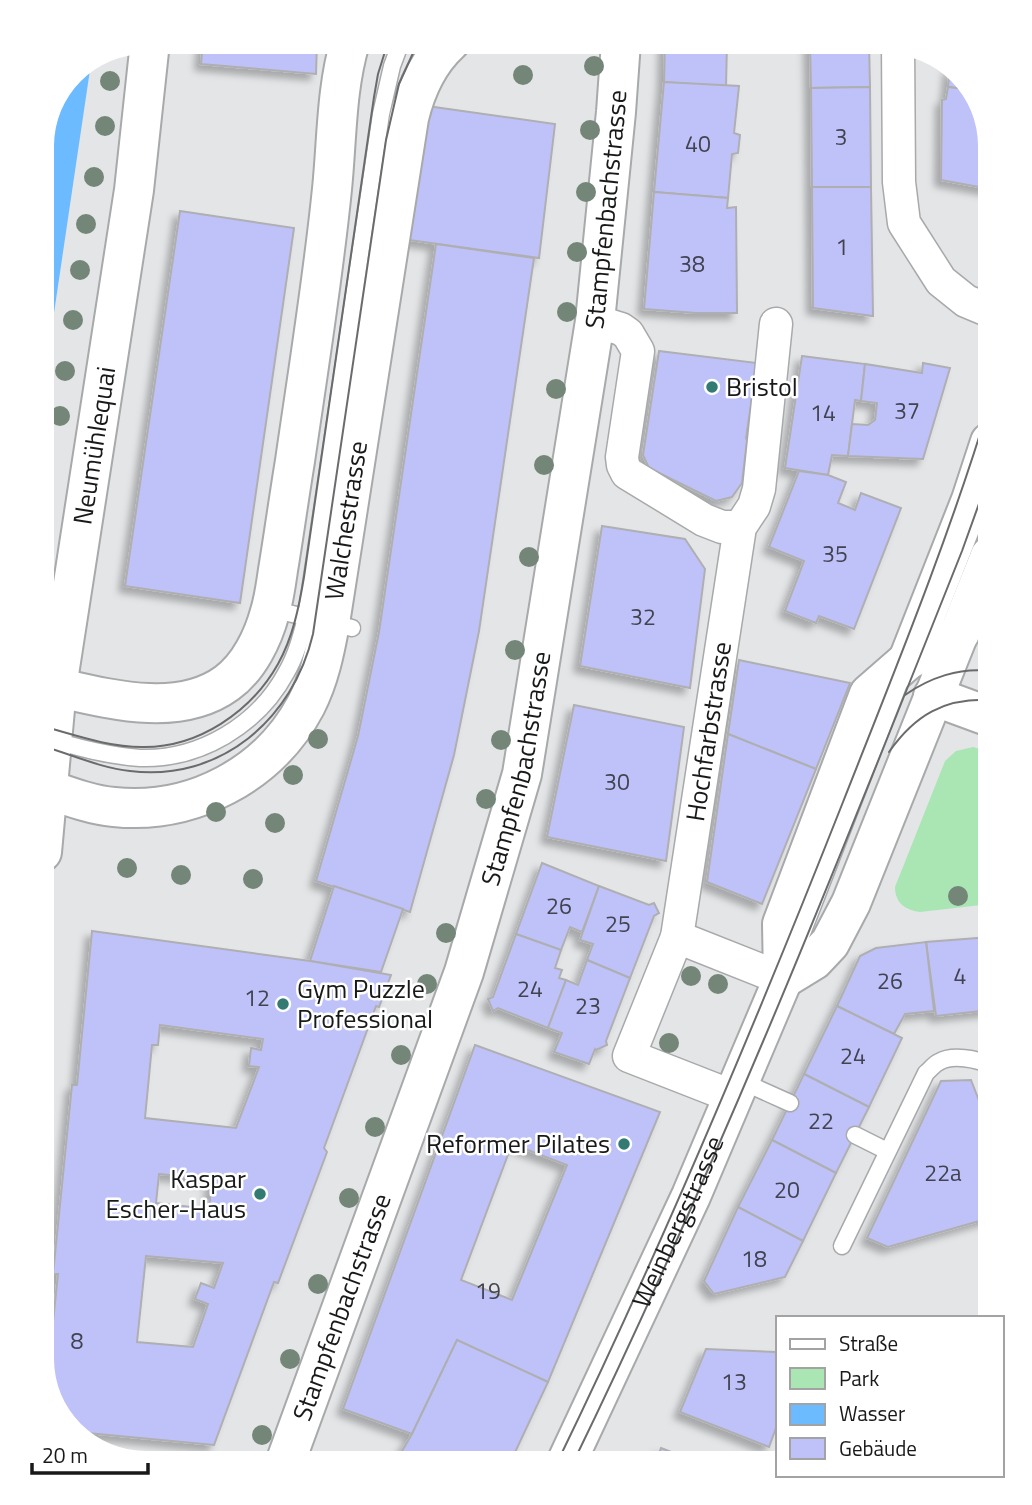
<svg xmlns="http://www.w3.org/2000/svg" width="1032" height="1505" viewBox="0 0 1032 1505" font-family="'Titillium Web',sans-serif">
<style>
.green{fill:#aae6b3}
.water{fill:#6cbaff}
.building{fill:#bfc2f8;stroke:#afafb2;stroke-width:2;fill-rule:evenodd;filter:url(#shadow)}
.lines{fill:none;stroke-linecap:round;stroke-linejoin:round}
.service-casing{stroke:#a7a9aa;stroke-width:19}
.minor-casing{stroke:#a7a9aa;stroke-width:35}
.tertiary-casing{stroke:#a7a9aa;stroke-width:42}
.service{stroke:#fff;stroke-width:16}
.minor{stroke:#fff;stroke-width:32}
.tertiary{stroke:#fff;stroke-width:38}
.tram{stroke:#6a6b6c;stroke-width:2}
.tree{fill:#738678}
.poi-dot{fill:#337a72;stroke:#fff;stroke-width:2.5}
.labels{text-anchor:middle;stroke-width:5;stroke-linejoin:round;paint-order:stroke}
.number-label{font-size:23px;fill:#424351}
.street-label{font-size:26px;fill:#181919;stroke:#fff}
.poi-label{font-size:26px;fill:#181919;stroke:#fff;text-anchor:start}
</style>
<defs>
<filter id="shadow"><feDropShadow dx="-6" dy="6" stdDeviation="3.5" flood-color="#0004"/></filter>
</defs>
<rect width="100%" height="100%" fill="#e4e5e7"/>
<path class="green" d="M 973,747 L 990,752 L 990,904 L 920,912 C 904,910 895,902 895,887 L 945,761 L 956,751 Z"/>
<polygon class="water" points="91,63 42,394 42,139 77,68"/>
<g class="building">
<polygon points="203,42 317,42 316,74 201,64"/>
<polygon points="665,42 727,42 726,87 664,82"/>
<polygon points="810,42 869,42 870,87 811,88"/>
<polygon points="950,66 972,90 948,87"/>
<polygon points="664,82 739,86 734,133 740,135 738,153 732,154 728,198 654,192"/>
<polygon points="870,87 871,187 812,187 811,88"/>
<polygon points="948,87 972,90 976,95 990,147 990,189 941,180 942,100 946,99"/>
<polygon points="427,106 555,124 539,258 409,240"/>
<polygon points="812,187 871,187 873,316 813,308"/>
<polygon points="654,192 728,198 727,208 736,207 737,313 696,313 644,309"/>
<polygon points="180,211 294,228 240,603 125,586"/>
<polygon points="436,244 534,258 479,631 454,755 410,912 316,881 358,736 379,632"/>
<polygon points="659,351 757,363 746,438 747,440 742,483 732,497 716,501 649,468 643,455"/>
<polygon points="802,356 865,364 861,401 855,400 848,456 832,455 828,475 785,468"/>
<polygon points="923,363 950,368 923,459 848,456 852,424 868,425 875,420 877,403 861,401 865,364 922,373"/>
<polygon points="799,471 828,475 846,482 838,503 855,510 861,493 901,508 854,629 819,616 816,623 785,611 804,561 769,547"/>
<polygon points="602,526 685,539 705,569 690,688 580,666"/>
<polygon points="739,660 850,683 816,769 728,734"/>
<polygon points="574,705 684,727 666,861 547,837"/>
<polygon points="728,734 816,769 762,904 707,882"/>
<polygon points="542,863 599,886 582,932 570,927 561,950 516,934"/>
<polygon points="334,886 403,909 381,972 310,961"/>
<polygon points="599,886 649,905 654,903 659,913 654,916 630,978 587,960 593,944 580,940"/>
<path d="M 92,931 L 310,961 L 391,975 L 379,1007 L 376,1006 L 324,1148 L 327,1152 L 278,1283 L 274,1282 L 214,1445 L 77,1432 L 56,1410 L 47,1379 L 58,1274 L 53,1274 L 62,1185 L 72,1085 L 77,1085 ZM 160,1025 L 263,1039 L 261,1050 L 251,1048 L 249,1066 L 259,1067 L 236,1128 L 145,1118 L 152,1045 L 158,1045 ZM 159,1174 L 212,1179 L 209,1209 L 156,1203 ZM 146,1256 L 223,1263 L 214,1288 L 201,1283 L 195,1299 L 208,1304 L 193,1347 L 137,1342 Z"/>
<polygon points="516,934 561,950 555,968 562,970 559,978 566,980 548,1028 498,1008 493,1011 488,999 493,997"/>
<polygon points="990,937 990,1010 936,1016 926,942"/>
<polygon points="926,942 934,1011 905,1014 894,1034 837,1006 860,956 876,948"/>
<polygon points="587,960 630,978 606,1041 607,1045 596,1050 595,1049 589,1064 554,1052 562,1033 548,1028 566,980 578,985"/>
<polygon points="837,1006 902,1038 869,1107 804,1074"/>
<path d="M 475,1045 L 660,1112 L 548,1382 L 457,1340 L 412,1434 L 343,1409 ZM 512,1144 L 567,1165 L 512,1300 L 461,1280 Z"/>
<polygon points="804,1074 869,1107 836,1173 772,1140"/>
<polygon points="971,1080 990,1129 990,1218 888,1247 867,1238 941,1081"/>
<polygon points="772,1140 836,1173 803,1241 738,1207"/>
<polygon points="738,1207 803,1241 785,1277 714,1294 704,1281"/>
<polygon points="457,1340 548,1382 510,1463 395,1463 412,1434"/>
<polygon points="706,1349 776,1352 777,1425 769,1447 680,1412"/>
<polygon points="776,1352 778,1353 778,1425 777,1425"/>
<polygon points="661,1448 699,1463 655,1463"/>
</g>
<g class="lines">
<defs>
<g id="service">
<polyline points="271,609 352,628"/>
<path d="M 51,740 C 81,748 110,756 140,758 C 200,760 258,725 286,673 C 296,656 301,637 306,618 L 381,114 L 392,66 L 401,42"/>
<polyline points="794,954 901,678"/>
<polyline points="741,1081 790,1103"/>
<polyline points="855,1135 887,1151"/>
<path d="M 842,1246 L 926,1073 C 930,1070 934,1064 939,1062 C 952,1054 977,1059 990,1065"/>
</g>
<g id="minor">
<polyline points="898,44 899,182 904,223 941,281 966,301 990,311"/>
<polyline points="595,321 621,329 628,334 638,351 622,457 623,465 627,473 704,520 722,527 740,527"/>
<path id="s1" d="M 677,937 L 740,527 L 754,506 L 759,489 L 776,324"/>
<polyline points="734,1097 629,1056 677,937 783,979"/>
</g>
<g id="tertiary">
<polyline points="908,660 971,500 990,442"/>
<path d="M 42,684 C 99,696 175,721 227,683 C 249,667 263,638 270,612 C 274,599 276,584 278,570 C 284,534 289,497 295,461 C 308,371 323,279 332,189 C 337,140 336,89 350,42"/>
<polyline points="933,696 990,717"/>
<path id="s2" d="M 42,787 C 65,795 90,805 114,807 C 192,815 269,775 306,705 C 319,680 325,651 330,623 L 409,118 C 416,89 428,62 450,42"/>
<path id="s3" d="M 42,852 L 57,687 L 134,190 L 150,42"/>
<polyline points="783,979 814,960 830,943 851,903 990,556"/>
<path id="s4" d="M 285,1463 L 464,972 L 522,774 L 595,321 L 616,112 L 621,42"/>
<path id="s5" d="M 566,1463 L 691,1196 L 783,979 L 782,924 L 869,694 L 908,660 L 960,633"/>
</g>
</defs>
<use href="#service" class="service-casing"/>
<use href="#minor" class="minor-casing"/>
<use href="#tertiary" class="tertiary-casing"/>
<use href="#service" class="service"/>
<use href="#minor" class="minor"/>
<use href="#tertiary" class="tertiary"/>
<g class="tram">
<path d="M 905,695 C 929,678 960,667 990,671"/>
<path d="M 42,726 C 75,735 108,747 142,747 C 198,748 251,712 278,664 C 293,637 299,607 304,577 L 374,97 L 378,74 L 388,42"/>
<path d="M 42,746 C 71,754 100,768 130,771 C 221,782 293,719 313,634 L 386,140 L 399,84 L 418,42"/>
<path d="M 889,752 C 915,715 944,698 990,700"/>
<path d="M 557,1463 C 662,1247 755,1025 843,802 C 895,670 949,538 990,402"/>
<path d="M 573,1463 C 718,1165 840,858 962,551 L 990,473"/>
</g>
</g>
<g class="tree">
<circle cx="594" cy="66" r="10"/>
<circle cx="523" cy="75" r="10"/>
<circle cx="110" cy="81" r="10"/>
<circle cx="105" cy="126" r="10"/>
<circle cx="590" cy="130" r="10"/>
<circle cx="94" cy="177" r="10"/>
<circle cx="586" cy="192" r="10"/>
<circle cx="86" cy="224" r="10"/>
<circle cx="577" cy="252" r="10"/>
<circle cx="80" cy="270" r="10"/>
<circle cx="567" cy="312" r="10"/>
<circle cx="73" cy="320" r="10"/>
<circle cx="65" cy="371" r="10"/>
<circle cx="556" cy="389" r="10"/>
<circle cx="60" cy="416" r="10"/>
<circle cx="544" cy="465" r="10"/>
<circle cx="529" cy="557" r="10"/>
<circle cx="515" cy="650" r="10"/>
<circle cx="318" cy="739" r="10"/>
<circle cx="501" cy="740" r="10"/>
<circle cx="293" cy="775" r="10"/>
<circle cx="486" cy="799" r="10"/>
<circle cx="216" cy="812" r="10"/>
<circle cx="275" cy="823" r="10"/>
<circle cx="127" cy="868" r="10"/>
<circle cx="181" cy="875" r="10"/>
<circle cx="253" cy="879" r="10"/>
<circle cx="958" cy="896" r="10"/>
<circle cx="446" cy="933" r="10"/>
<circle cx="691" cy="976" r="10"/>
<circle cx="427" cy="984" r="10"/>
<circle cx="718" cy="984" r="10"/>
<circle cx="669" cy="1043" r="10"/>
<circle cx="401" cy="1055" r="10"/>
<circle cx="375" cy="1127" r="10"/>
<circle cx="349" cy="1198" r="10"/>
<circle cx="318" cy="1284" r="10"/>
<circle cx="290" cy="1359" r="10"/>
<circle cx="262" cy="1435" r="10"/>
</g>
<g class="poi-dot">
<circle cx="712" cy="387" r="7"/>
<circle cx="283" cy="1004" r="7"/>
<circle cx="624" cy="1144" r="7"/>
<circle cx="260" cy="1194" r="7"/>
</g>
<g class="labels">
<g class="number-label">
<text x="841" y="145">3</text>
<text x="698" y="152">40</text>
<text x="842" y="255">1</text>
<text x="692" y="272">38</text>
<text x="907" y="419">37</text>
<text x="823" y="421">14</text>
<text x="835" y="562">35</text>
<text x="643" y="625">32</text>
<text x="617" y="790">30</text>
<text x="559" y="914">26</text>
<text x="618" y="932">25</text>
<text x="960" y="984">4</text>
<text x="890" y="989">26</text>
<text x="530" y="997">24</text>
<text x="257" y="1006">12</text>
<text x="588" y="1014">23</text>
<text x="853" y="1064">24</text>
<text x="821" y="1129">22</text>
<text x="943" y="1181">22a</text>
<text x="787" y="1198">20</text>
<text x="754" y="1267">18</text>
<text x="488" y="1299">19</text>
<text x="77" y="1349">8</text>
<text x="734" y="1390">13</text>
</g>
<g class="street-label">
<text dy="9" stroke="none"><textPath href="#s4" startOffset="1300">Stampfenbachstrasse</textPath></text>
<text dy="9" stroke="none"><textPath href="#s3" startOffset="410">Neumühlequai</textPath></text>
<text dy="9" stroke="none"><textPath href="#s2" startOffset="495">Walchestrasse</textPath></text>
<text dy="9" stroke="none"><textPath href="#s1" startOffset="208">Hochfarbstrasse</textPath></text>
<text dy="9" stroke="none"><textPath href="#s4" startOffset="733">Stampfenbachstrasse</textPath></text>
<text dy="9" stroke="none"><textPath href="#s5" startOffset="266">Weinbergstrasse</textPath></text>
<text dy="9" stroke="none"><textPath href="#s4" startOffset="166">Stampfenbachstrasse</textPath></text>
</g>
<g class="poi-label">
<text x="726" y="396">Bristol</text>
<text x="297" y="998">Gym Puzzle<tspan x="297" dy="30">Professional</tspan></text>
<text x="610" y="1153" text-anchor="end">Reformer Pilates</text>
<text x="246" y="1188" text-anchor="end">Kaspar<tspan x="246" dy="30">Escher-Haus</tspan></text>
</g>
</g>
<path d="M0 0H1032V1505H0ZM146 54H886A92 92 0 0 1 978 146V1359A92 92 0 0 1 886 1451H146A92 92 0 0 1 54 1359V146A92 92 0 0 1 146 54Z" fill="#fff" fill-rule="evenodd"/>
<rect x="776" y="1316" width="228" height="161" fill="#ffffff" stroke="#a3a3a3" stroke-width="2"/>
<rect x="790" y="1339" width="35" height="10" fill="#ffffff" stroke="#a3a3a3" stroke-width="2"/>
<text x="839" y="1351" font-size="21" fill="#181919">Straße</text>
<rect x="790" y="1368" width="35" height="21" fill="#aae6b3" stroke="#a3a3a3" stroke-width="2"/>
<text x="839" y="1386" font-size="21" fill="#181919">Park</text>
<rect x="790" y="1404" width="35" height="21" fill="#6cbaff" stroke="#a3a3a3" stroke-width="2"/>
<text x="839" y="1421" font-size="21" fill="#181919">Wasser</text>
<rect x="790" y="1438" width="35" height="21" fill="#bfc2f8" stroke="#a3a3a3" stroke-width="2"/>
<text x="839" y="1456" font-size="21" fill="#181919">Gebäude</text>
<path d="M32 1463v10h116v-10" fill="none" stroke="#181919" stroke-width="3.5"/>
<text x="42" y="1463" font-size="21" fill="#181919" stroke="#ffffff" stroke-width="5" paint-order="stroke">20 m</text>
</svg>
